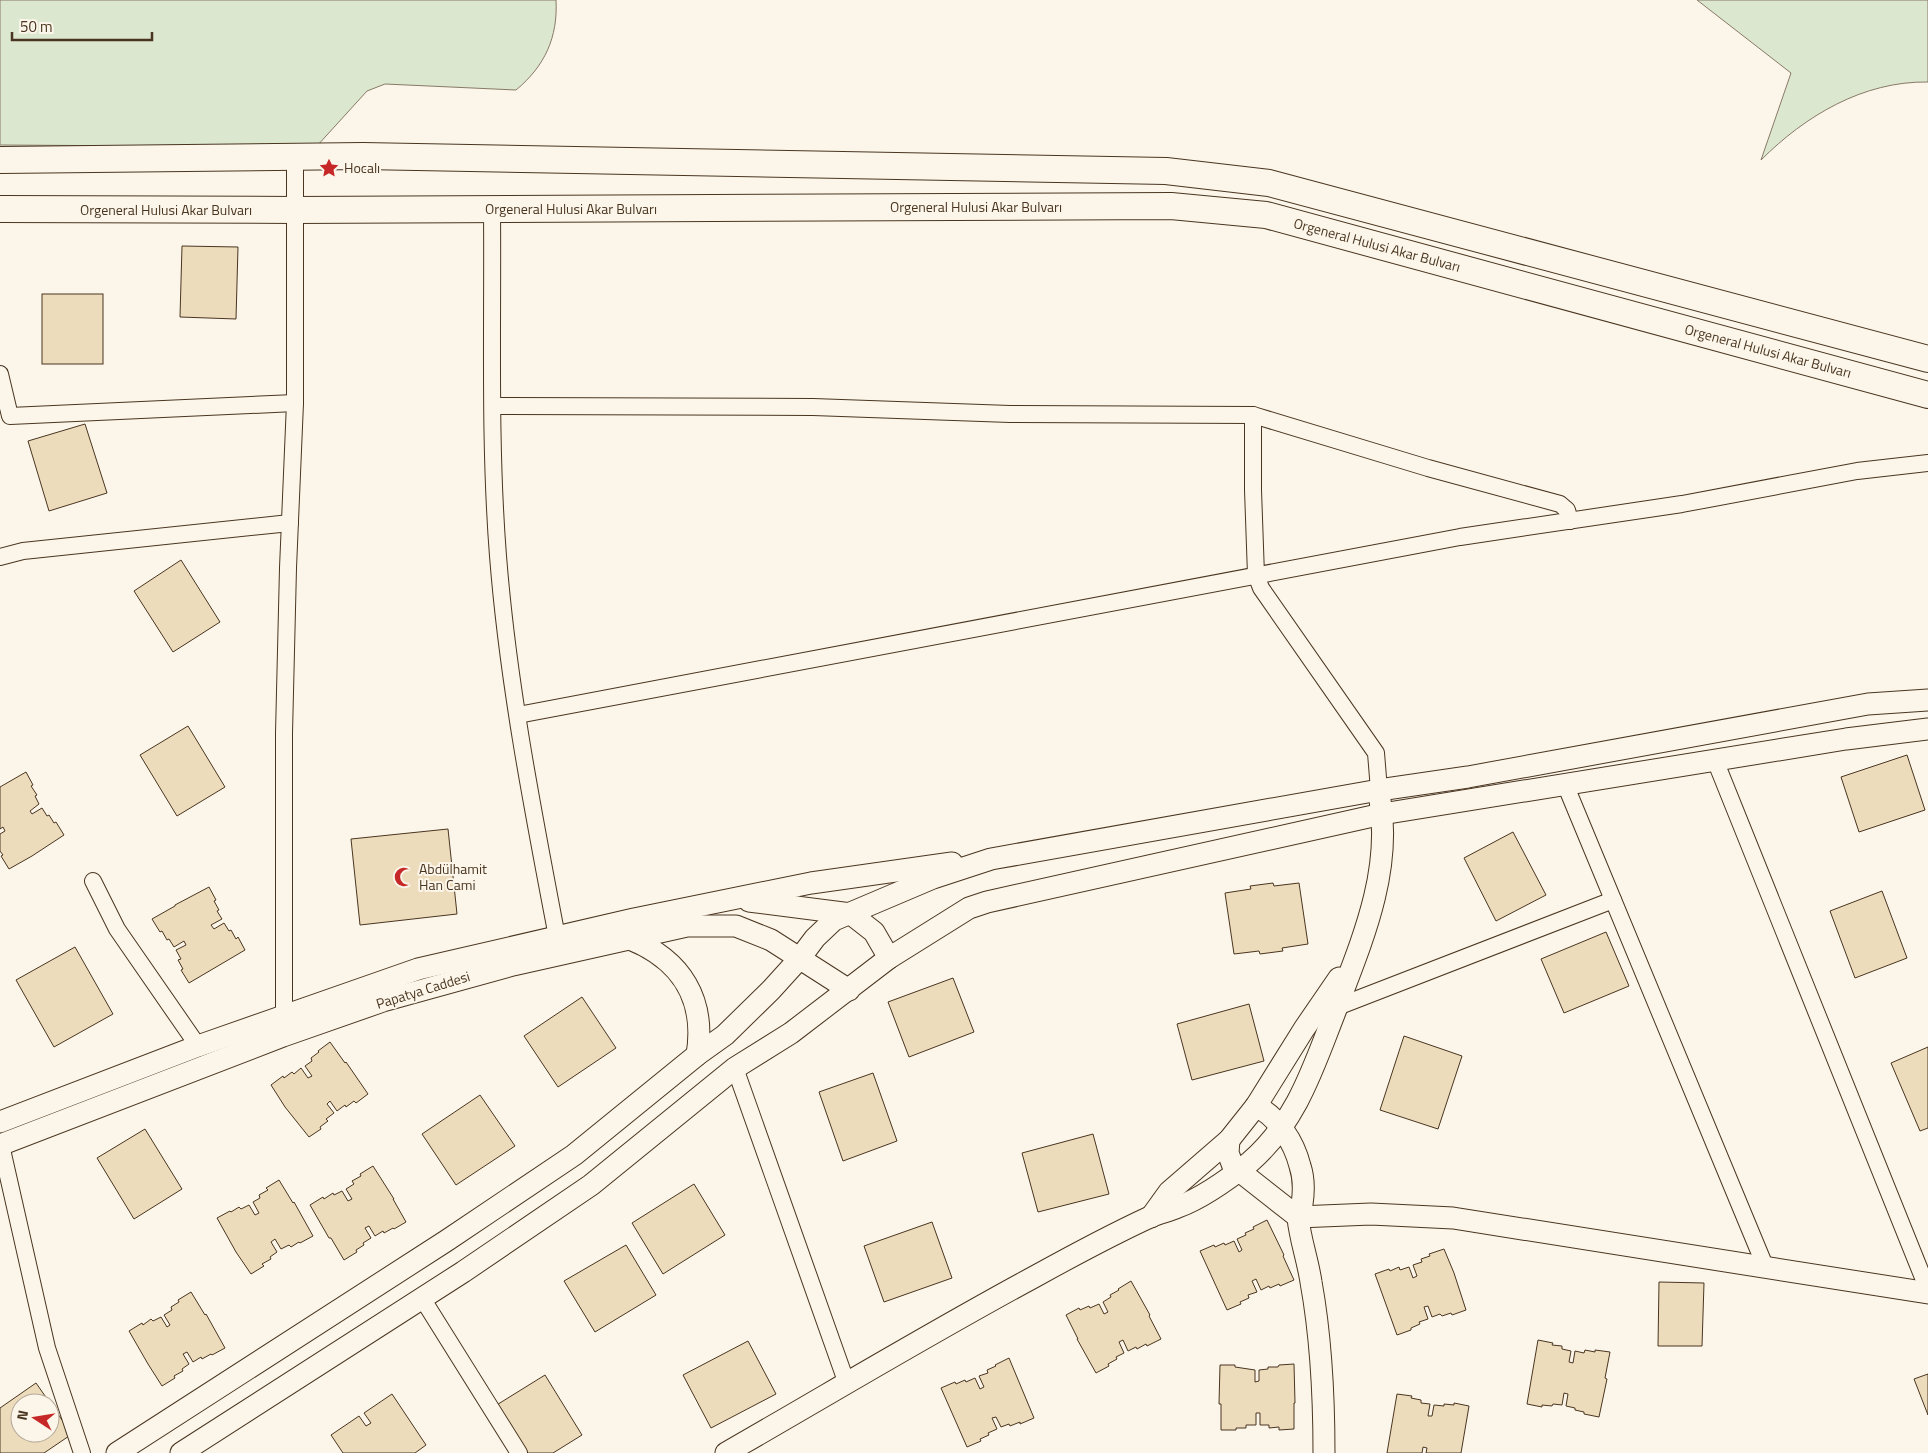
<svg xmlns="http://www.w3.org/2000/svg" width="1928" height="1453" viewBox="0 0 1928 1453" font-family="'Titillium Web',sans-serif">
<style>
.green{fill:#dce7d0;stroke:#887966}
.building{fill:#ecdcbc;stroke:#4a3520}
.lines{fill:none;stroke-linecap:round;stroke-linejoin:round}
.minor-casing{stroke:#4a3520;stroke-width:18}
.tertiary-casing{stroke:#4a3520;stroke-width:23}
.primary-casing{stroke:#4a3520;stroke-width:28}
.minor{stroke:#fbf6e9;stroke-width:16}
.tertiary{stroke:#fbf6e9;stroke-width:21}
.primary{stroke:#fbf6e9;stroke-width:26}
.labels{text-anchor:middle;stroke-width:4;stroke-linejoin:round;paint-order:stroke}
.poi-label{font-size:14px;fill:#4a3520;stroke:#fbf6e9;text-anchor:start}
.street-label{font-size:14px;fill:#4a3520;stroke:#fbf6e9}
</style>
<rect width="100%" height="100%" fill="#fbf6e9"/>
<g class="green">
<path d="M 0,0 L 556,0 C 558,37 545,66 516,90 L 385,84 L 367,91 L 316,147 L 0,145 Z"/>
<path d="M 1697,0 L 1928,0 L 1928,82 C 1863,81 1805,116 1761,160 L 1791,73 Z"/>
</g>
<g class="building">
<polygon points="182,246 238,247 236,319 180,317"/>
<rect x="42" y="294" width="61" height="70"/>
<polygon points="85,424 107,493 49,511 28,441"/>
<polygon points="181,560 220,622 173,652 134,591"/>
<polygon points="188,726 225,787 177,816 140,755"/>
<polygon points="1907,755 1925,810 1859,832 1841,777"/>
<polygon points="26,772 33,785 31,786 37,795 35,796 39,804 30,811 32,814 42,808 47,816 49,815 54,823 56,822 64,835 32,856 9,869 1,856 3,855 0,851 0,834 5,831 3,827 0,829 0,787"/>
<polygon points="448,829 457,914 360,925 351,839"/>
<polygon points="1513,832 1546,895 1496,921 1464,858"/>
<polygon points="1273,883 1274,886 1299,883 1308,944 1282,948 1283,951 1260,954 1259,951 1234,954 1225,893 1251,889 1250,886"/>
<polygon points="209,887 216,900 214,901 219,910 217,911 222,919 211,925 214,929 224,923 229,931 231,930 236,939 238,937 245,950 189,983 181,970 183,969 178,960 181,959 176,950 186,945 184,941 174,947 169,939 167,940 162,931 160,932 152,919 175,906 175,905"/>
<polygon points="1882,891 1907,958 1855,978 1830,911"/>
<polygon points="1606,932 1629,986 1564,1013 1541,959"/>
<polygon points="75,947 113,1014 54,1047 16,980"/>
<polygon points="953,978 974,1032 909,1057 888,1002"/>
<polygon points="582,997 616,1048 558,1087 524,1036"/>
<polygon points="1249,1004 1264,1061 1192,1080 1177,1024"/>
<polygon points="1404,1036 1462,1056 1438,1129 1380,1110"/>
<polygon points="330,1042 345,1063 346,1062 368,1094 356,1103 354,1101 346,1107 345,1105 337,1111 330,1101 327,1104 334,1113 326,1119 328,1121 320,1127 321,1129 309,1137 285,1107 271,1085 283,1076 284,1078 292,1072 294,1074 301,1068 308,1078 312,1076 305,1066 312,1061 311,1058 319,1052 318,1051"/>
<polygon points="1928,1047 1928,1128 1920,1131 1891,1063"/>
<polygon points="873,1073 897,1141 843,1161 819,1092"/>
<polygon points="480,1095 515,1146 456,1185 422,1134"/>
<polygon points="145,1129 182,1189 134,1219 97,1158"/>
<polygon points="1093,1134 1109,1194 1038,1212 1022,1153"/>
<polygon points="373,1166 394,1199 393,1199 406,1222 394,1229 393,1228 384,1233 383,1231 375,1236 369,1226 365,1228 371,1238 363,1243 364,1245 356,1250 357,1252 344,1260 331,1238 329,1238 310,1205 323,1197 324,1199 333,1193 334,1195 342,1191 348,1201 352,1199 346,1189 354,1184 352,1181 361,1176 360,1174"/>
<polygon points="279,1180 293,1203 294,1202 313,1236 300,1243 299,1242 291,1247 289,1245 281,1249 275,1239 271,1242 277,1252 270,1257 271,1259 262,1264 264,1266 251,1274 236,1252 217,1218 230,1211 231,1212 239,1207 241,1209 249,1205 255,1215 259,1213 253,1202 260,1198 259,1195 268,1190 266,1188"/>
<polygon points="694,1184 725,1235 663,1274 632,1223"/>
<polygon points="1267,1220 1284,1255 1283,1256 1294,1280 1280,1286 1279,1284 1270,1288 1269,1286 1261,1290 1256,1279 1252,1281 1257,1292 1248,1295 1249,1298 1240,1302 1241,1304 1227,1310 1200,1251 1214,1245 1215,1247 1224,1243 1225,1245 1234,1241 1239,1252 1242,1250 1237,1239 1246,1235 1245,1233 1254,1229 1253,1227"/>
<polygon points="932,1222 952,1278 884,1302 864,1246"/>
<polygon points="626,1245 656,1295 595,1332 564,1281"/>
<polygon points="1444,1249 1454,1273 1466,1310 1452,1315 1451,1313 1442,1316 1440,1314 1432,1317 1428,1306 1424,1307 1428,1319 1419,1322 1420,1324 1411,1328 1411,1330 1397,1335 1375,1274 1389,1269 1390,1271 1399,1267 1400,1270 1409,1267 1413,1278 1417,1276 1413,1265 1422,1262 1421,1259 1430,1256 1429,1254"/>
<polygon points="1131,1281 1150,1315 1149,1316 1161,1339 1147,1346 1146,1344 1137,1349 1136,1347 1128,1351 1123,1340 1119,1342 1124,1353 1116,1357 1117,1359 1108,1364 1109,1366 1096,1373 1077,1339 1078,1339 1066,1315 1079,1308 1080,1310 1089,1306 1090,1308 1099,1304 1104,1314 1108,1312 1103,1302 1111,1297 1110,1295 1119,1290 1118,1289"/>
<polygon points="1659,1282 1704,1283 1702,1346 1658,1346"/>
<polygon points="191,1292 205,1315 206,1314 225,1348 212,1355 211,1354 202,1359 201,1357 193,1362 187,1352 183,1354 189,1364 182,1369 183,1371 174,1376 175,1378 162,1386 148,1364 129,1331 142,1323 143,1325 151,1319 153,1321 161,1317 167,1327 170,1325 164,1315 172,1310 171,1307 179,1302 178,1300"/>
<polygon points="1538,1340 1553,1343 1552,1345 1562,1346 1562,1349 1571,1351 1569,1362 1573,1363 1575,1351 1584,1353 1585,1350 1595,1352 1595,1350 1610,1352 1605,1378 1607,1379 1599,1417 1584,1414 1584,1412 1575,1410 1575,1408 1566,1406 1568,1394 1564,1393 1562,1405 1553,1404 1552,1406 1542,1405 1542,1407 1527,1404"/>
<polygon points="748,1341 776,1394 711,1428 683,1375"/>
<polygon points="1009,1358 1034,1418 1020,1424 1020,1422 1010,1426 1009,1424 1001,1427 996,1417 992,1418 997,1429 988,1433 989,1435 980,1439 981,1441 967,1447 941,1388 955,1382 956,1384 965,1380 966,1382 975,1378 980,1389 984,1387 979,1376 988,1373 987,1370 996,1366 995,1365"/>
<polygon points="1294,1364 1295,1403 1294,1403 1294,1429 1279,1430 1279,1427 1269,1428 1269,1425 1260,1425 1260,1413 1256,1413 1256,1425 1246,1425 1246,1428 1236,1428 1236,1430 1221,1430 1221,1404 1219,1404 1220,1365 1235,1365 1235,1367 1255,1370 1255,1382 1259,1381 1259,1370 1268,1369 1268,1367 1278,1367 1279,1365"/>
<polygon points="1928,1374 1928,1415 1914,1379"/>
<polygon points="545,1375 582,1435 553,1453 524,1453 495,1406"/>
<polygon points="36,1383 50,1403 20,1403 20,1433 50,1433 50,1403 72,1434 44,1453 0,1453 0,1408"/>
<polygon points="392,1394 426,1445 415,1453 343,1453 331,1435 359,1416 366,1426 371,1423 364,1413"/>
<polygon points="1397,1394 1412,1396 1411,1398 1421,1400 1421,1403 1430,1404 1428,1416 1432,1416 1434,1405 1444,1406 1444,1404 1454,1405 1454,1403 1469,1406 1461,1453 1426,1453 1427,1448 1423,1447 1422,1453 1387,1453"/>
</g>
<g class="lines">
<defs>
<g id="minor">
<path d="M 492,209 C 493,325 489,441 498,556 C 508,684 533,811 557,937"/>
<polyline points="0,374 10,416 295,403"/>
<polyline points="493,406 813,407 1010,414 1253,415 1428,468 1560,504 1567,510 1570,521"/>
<polyline points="1253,415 1253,490 1256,575 1261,588 1376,753 1379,790"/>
<polyline points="0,557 23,551 290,523"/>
<polyline points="518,715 1460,537 1682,504 1857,471 1928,463"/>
<polyline points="1715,760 1928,1290"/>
<polyline points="1565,784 1765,1266"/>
<polyline points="93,881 117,929 198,1046"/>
<polyline points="1337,1007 1613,900"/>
<polyline points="284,1016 284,733 288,568 295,403 295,157"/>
<polyline points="735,1068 847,1384"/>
<polyline points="1,1145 47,1348 82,1453"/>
<polyline points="422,1298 519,1453"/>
</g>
<g id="tertiary">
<polyline points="749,901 851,914 874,932 889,958"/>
<path d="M 630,939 C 682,960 706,1000 697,1055"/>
<path d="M 1256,1106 C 1278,1117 1294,1142 1300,1166 C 1304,1178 1304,1191 1302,1204 C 1301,1208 1298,1213 1298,1218 C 1300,1239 1308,1261 1311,1282 C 1321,1337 1324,1397 1324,1453"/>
<polyline points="0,1122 198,1046 418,969 634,919 811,883 952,863"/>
<polyline points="1229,1140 1228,1153 1233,1166 1298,1217 1371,1214 1453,1218 1928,1293"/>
<polyline points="0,1145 283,1036 383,1001 513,965 687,926 736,926 771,940 849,990"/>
<polyline points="1151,1217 1169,1192 1229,1140 1256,1106 1304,1029 1339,978"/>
<polyline points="117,1453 446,1241 574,1155 697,1055 725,1035 771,990 800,958 815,938 834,920 933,878 991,859 1379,790 1468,777 1868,704 1928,700"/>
<polyline points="181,1453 463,1272 591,1185 735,1068 791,1033 889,958 969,908 987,902 1382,814 1846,739 1928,729"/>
<path d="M 726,1453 C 829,1394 930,1333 1034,1277 C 1072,1256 1111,1235 1150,1217 C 1159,1213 1169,1211 1178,1207 C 1202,1198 1230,1178 1250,1162 C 1297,1121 1313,1068 1335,1012 C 1361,943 1392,874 1380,800"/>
</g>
<g id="primary">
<polyline points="0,160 363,156 1166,171 1269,183 1928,359"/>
<polyline points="0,209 295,210 1171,206 1266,215 1928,395"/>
</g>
</defs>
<use href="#minor" class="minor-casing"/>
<use href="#tertiary" class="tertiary-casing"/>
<use href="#primary" class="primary-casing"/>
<use href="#minor" class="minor"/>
<use href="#tertiary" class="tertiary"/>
<use href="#primary" class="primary"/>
</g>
<defs>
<symbol id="sight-bare" viewBox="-9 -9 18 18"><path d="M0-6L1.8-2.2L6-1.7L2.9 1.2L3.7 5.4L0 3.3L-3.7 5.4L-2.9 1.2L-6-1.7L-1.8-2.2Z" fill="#c62828" stroke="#fbf6e9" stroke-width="2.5" paint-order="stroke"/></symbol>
<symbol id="mosque-bare" viewBox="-9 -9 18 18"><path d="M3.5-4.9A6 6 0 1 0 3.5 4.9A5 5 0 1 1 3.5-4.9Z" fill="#c62828" stroke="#fbf6e9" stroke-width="2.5" paint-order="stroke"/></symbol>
</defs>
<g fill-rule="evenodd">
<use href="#sight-bare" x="315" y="154" width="28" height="28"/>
<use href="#mosque-bare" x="390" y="863" width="28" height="28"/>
</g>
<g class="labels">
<g class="poi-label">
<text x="344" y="173">Hocalı</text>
<text x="419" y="874">Abdülhamit<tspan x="419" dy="16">Han Cami</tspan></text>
</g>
<g class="street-label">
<text x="976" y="212">Orgeneral Hulusi Akar Bulvarı</text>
<text x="571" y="214">Orgeneral Hulusi Akar Bulvarı</text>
<text x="166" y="215">Orgeneral Hulusi Akar Bulvarı</text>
<text transform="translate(1377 245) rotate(15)" y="5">Orgeneral Hulusi Akar Bulvarı</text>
<text transform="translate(1768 351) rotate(15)" y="5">Orgeneral Hulusi Akar Bulvarı</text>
<text transform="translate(423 990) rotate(-17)" y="5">Papatya Caddesi</text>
</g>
</g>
<g transform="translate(35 1418) rotate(282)"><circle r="24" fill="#fbf6e9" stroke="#b4a999"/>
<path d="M0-4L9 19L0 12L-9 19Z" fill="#c62828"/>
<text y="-8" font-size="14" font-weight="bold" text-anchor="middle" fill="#4a3520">N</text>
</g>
<path d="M12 32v8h140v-8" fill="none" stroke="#4a3520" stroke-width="2.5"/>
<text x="20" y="32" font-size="15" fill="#4a3520" stroke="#fbf6e9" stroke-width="4" paint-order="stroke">50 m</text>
</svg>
